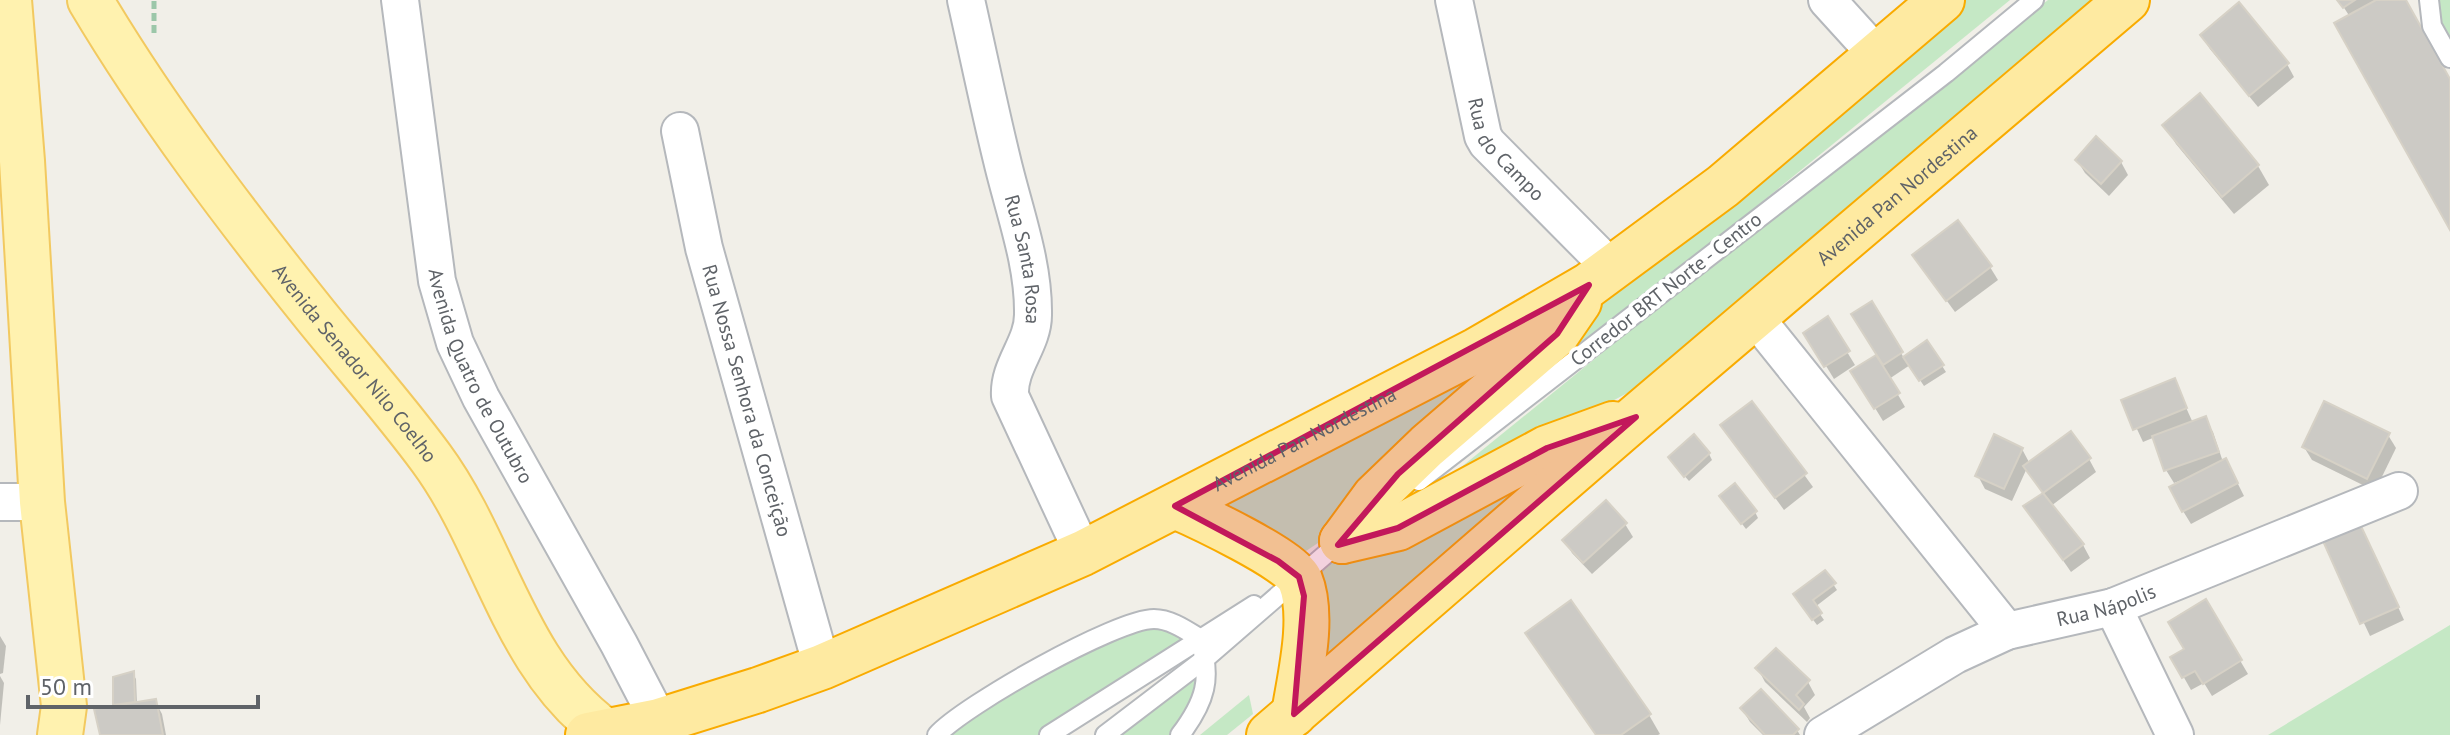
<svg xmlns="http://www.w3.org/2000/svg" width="2450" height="735" viewBox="0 0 2450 735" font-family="'PT Sans',sans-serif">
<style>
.green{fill:#c5e8c5}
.shadow{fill:#0003}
.building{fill:#cccac5;stroke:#d6d1c6;stroke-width:2}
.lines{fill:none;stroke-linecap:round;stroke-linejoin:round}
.service-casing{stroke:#b5b8bc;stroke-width:22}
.minor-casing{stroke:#b5b8bc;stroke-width:40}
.primary-casing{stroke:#f2c960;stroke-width:48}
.trunk-casing{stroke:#f9ab00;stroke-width:48}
.path{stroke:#9cc7a9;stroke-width:5;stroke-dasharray:8 4;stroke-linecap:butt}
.service{stroke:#fff;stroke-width:18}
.minor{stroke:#fff;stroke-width:36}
.primary{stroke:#fff2af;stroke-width:44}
.trunk{stroke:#feeaa1;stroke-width:44}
.marked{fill:#c2185b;fill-opacity:0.2;stroke:#c2185b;stroke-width:6;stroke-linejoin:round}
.labels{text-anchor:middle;stroke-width:7;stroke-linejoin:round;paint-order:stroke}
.street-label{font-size:20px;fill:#5f6368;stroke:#fff}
</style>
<rect width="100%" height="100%" fill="#f1efe8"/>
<g class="green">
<polygon points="1960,0 2010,0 1747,214 1523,389 1600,290"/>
<polygon points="2048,0 2103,0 1635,389 1412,507 1666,301"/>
<polygon points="2431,0 2450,0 2450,46 2439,29"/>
<polygon points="1524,339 1324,539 1297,557 1191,498"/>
<polygon points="1588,443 1308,692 1312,578 1348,548"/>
<polygon points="1136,621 1199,638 1049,735 937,735"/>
<polygon points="2450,625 2450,735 2268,735"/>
<polygon points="1195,666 1206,676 1169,735 1106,735"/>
<polygon points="1249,695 1253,714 1227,735 1200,735"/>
</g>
<g class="shadow">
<polygon points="2339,0 2404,0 2450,82 2450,226 2350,17"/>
<polygon points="2202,36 2287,64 2294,77 2258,107 2210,49"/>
<polygon points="2165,126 2258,166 2269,185 2234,214 2176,144"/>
<polygon points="2077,160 2121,162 2128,175 2109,196 2085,173"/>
<polygon points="1914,256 1990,267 1998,280 1955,312"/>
<polygon points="1871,304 1904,358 1927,343 1946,372 1924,386 1910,365 1889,379 1905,407 1883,421 1853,372 1879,356"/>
<polygon points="1827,319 1855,365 1834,379 1806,333"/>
<polygon points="2174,381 2193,423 2205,419 2213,432 2223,462 2233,474 2244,496 2191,524 2183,511 2182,480 2174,483 2166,470 2155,437 2143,442 2124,401"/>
<polygon points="1752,403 1813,487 1784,510 1723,426"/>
<polygon points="2388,435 2396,448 2375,491 2312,460 2304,447"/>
<polygon points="2022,449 2030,464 2089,459 2096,472 2051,506 2083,545 2090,558 2071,572 2026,507 2045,495 2027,468 2012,501 1985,489 1978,476"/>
<polygon points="1709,454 1712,460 1689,481 1674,464"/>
<polygon points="1725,502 1755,512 1758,518 1746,529"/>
<polygon points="1625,524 1633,537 1592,574 1572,553 1565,540"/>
<polygon points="2367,539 2404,620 2370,636 2326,542"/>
<polygon points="1825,572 1837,590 1815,607 1824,620 1817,625 1799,601"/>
<polygon points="2205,601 2248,674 2212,696 2204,683 2191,690 2173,658 2187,649"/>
<polygon points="0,636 6,646 3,673 0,674"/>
<polygon points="1758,669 1808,682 1815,695 1804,707 1810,718 1807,722 1765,682"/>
<polygon points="133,674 136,679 137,704 155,701 162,714 166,735 102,735 116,707 115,678"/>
<polygon points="0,676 4,683 0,725"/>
<polygon points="1742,709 1797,730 1800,735 1763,735 1750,722"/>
<polygon points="1649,715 1660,734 1658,735 1596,735"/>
</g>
<g class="building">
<polygon points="2337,0 2355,0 2343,8"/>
<polygon points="2376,0 2406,0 2450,79 2450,230 2334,23"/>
<polygon points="2239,2 2289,63 2249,96 2200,35"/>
<polygon points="2200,93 2259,165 2222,197 2162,125"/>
<polygon points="2096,136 2122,161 2101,184 2075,160"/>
<polygon points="1958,220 1992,266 1946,301 1912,255"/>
<polygon points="1872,301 1903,352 1883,365 1851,314"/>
<polygon points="1828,316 1850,351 1824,367 1803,333"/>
<polygon points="1927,340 1944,365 1919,381 1903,357"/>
<polygon points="1876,355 1900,393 1874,409 1850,371"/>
<polygon points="2175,378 2187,408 2133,430 2121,400"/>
<polygon points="1752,401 1807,473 1775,498 1720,425"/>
<polygon points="2324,401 2390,433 2367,479 2302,447"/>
<polygon points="2206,416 2219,452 2164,471 2152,436"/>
<polygon points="2071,431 2091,458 2043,493 2023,466"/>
<polygon points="1694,434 1710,453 1684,477 1668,457"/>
<polygon points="1994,434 2023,448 2004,489 1975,476"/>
<polygon points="2226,458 2238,483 2182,512 2169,487"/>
<polygon points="1735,483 1757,511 1741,524 1719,496"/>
<polygon points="2043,493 2084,544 2063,560 2023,506"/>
<polygon points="1606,500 1627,523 1583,563 1562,540"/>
<polygon points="2360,524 2399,607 2360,624 2323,541"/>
<polygon points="1825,570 1836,583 1813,600 1822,613 1812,620 1793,594"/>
<polygon points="2206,599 2242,660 2203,684 2195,671 2182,678 2170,657 2184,649 2168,622"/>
<polygon points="1571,600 1651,714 1621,735 1596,735 1525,633"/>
<polygon points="1776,648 1810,680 1796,695 1804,704 1799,710 1755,668"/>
<polygon points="134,671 135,702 113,705 113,677"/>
<polygon points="1761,689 1799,729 1793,735 1765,735 1740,708"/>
<polygon points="156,699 163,735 100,735 94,709"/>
</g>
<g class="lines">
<defs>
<g id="service">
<polyline points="2429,0 2432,26 2450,58"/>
<polyline points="1419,481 1946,73 2034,0"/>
<path d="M 937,735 C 963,706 1116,619 1154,619 C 1170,619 1186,630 1199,638 C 1213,678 1205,702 1180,735"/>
<polyline points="1049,735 1254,605"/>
<polyline points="1105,735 1206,658 1341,541"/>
</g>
<g id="minor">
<path id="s1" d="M 400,0 L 437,281 L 455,343 L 481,398 L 619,644 L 659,721"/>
<path id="s2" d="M 966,0 C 978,53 989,107 1002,160 C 1014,211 1034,263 1033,315 C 1033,344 1008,366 1010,396 L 1083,553"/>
<path id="s3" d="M 1454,0 L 1483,136 L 1487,143 L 1611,268"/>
<polyline points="1827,0 1877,55"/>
<path id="s4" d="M 680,131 L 704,248 L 822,667"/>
<polyline points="1754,316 2007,631"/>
<polyline points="0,502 42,502"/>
<polyline points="2113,607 2175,735"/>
<path id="s5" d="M 1823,735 L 1955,655 L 2007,631 L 2113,607 L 2399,491"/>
</g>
<g id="primary">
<polyline points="9,0 22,161 42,502 64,706 60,735"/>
<path id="s6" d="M 90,0 C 156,111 235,215 316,316 C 354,363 395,409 431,458 C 496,546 513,664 605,731"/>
</g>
<g id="trunk">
<path d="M 1175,506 C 1198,516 1292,560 1300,580 C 1315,617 1300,676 1294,714"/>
<polyline points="1342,541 1375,496 1427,446 1557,334 1579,302"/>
<polyline points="1342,541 1398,528 1547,448 1613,424"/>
<path id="s7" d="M 588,735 L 659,721 L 758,690 L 822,667 L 1083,553 L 1477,350 L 1589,285 L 1723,186 L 1942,0"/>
<path id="s8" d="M 1269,735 L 1636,417 L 2127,0"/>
</g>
</defs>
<use href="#service" class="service-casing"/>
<use href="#minor" class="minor-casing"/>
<use href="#primary" class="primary-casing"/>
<use href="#trunk" class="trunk-casing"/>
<polyline class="path" points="154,33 154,0"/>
<use href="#service" class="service"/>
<use href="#minor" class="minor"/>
<use href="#primary" class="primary"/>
<use href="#trunk" class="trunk"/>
</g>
<path class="marked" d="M 1589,285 L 1557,334 L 1398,474 L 1338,545 L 1398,528 L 1547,448 L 1636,417 L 1294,714 L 1304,596 L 1299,577 L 1278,561 L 1175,506 Z"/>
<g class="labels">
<g class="street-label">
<text dy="7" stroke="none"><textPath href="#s3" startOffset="162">Rua do Campo</textPath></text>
<text dy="7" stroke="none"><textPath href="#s8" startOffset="828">Avenida Pan Nordestina</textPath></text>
<text dy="7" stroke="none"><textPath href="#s2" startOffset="266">Rua Santa Rosa</textPath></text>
<text transform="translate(1666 289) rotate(-38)" y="7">Corredor BRT Norte - Centro</text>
<text dy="7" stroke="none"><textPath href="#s6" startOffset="450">Avenida Senador Nilo Coelho</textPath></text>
<text dy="7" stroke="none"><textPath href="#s1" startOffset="388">Avenida Quatro de Outubro</textPath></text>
<text dy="7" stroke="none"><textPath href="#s4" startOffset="278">Rua Nossa Senhora da Conceição</textPath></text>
<text dy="7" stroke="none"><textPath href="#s7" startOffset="778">Avenida Pan Nordestina</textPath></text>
<text dy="7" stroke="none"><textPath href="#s5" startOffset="314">Rua Nápolis</textPath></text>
</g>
</g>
<path d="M28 695v12h230v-12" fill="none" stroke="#5f6368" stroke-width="4"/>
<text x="40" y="695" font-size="24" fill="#5f6368" stroke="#ffffff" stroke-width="6" paint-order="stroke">50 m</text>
</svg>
